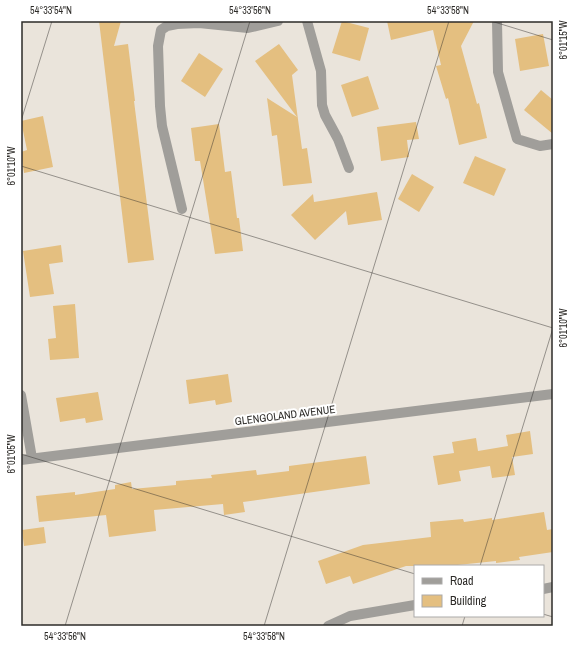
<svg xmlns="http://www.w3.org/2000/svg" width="574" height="647" viewBox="0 0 574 647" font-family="'Archivo Narrow',sans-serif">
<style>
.building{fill:#e4bf80}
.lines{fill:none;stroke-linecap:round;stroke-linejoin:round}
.minor{stroke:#a09e9a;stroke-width:10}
.ticks{fill:none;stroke:#2d2b28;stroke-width:1;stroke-opacity:0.45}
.labels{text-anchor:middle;stroke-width:4;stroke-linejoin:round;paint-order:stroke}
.street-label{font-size:11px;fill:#2d2b28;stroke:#fff}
.neatline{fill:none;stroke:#2d2b28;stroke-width:1.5}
.ticks-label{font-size:10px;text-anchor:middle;fill:#2d2b28}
</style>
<rect width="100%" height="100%" fill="#eae4db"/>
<g class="building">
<polygon points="99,21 121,21 114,46 128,44 135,101 134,101 154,260 128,263"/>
<polygon points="342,21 369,28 360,61 332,53"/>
<polygon points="387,21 474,21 461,46 477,104 479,103 487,138 459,145 448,98 446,99 436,66 441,65 433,30 391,40"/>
<polygon points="543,34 549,66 520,71 515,39"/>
<polygon points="279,44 298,70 292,75 302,149 307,148 312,183 283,186 277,135 272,136 267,98 297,117 255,61"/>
<polygon points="199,53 223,69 205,97 181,81"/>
<polygon points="368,76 379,109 352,117 341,85"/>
<polygon points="541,90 553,100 553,134 524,110"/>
<polygon points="43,116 53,167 24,173 21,152 27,150 21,121"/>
<polygon points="416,122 419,139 407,140 409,157 381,161 377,127"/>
<polygon points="219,124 225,172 231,171 237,218 239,218 243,251 215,254 200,161 195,161 191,128"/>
<polygon points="475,156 506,169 494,196 463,183"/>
<polygon points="412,174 434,187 419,212 398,199"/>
<polygon points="377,192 382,220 348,225 346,211 315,240 291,215 313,194 314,202"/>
<polygon points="61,245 63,262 49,264 54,294 30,297 23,251"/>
<polygon points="75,304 79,358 50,360 48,339 56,338 53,306"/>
<polygon points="228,374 232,402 216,405 215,400 189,404 186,380"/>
<polygon points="98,392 103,420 86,423 85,418 60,422 56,398"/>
<polygon points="530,431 533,454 512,457 515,475 492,478 490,466 459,471 461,481 438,485 433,456 454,453 452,442 476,438 478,451 508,446 506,435"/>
<polygon points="366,456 370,484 243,502 245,512 224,515 223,504 154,510 156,531 109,537 106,515 39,522 36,496 75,492 75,495 115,489 115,485 131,482 132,489 176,485 176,481 212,478 211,475 256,470 257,475 289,471 289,466"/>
<polygon points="544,512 547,530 553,529 553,552 519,557 520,560 496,563 496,561 448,566 406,566 353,584 350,576 326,584 318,561 363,545 431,537 430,522 463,519 464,522 492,518 492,520"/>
<polygon points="44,527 46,543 24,546 22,530"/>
</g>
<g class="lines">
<g class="minor">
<polyline points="307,21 321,71 322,105 325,115 338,139 349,168"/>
<polyline points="497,21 498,72 517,139 540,146 553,144"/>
<polyline points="182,209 162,126 160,106 158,46 161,30 167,26 177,24 199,23 248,28 278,21"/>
<polyline points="21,395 32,458"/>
<polyline points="21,460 553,394"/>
<polyline points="543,589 553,587"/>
<polyline points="328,626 350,616 415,605"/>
</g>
</g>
<path class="ticks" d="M 491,21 L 553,40M 21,121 L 52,21M 21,166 L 553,328M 21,454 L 415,574M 480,566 L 553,328M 543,614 L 553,617M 65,626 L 250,21M 264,626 L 449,21M 462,626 L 465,616"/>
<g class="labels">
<g class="street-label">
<text transform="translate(285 415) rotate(-7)" y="4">GLENGOLAND AVENUE</text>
</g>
</g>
<rect width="574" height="647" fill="none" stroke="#ffffff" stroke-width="44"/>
<rect x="414" y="565" width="130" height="52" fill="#ffffff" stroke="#abaaa9"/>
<rect x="422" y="578" width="20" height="6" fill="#a09e9a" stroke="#abaaa9"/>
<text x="450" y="585" font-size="12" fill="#2d2b28">Road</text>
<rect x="422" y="595" width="20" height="12" fill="#e4bf80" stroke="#abaaa9"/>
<text x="450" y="605" font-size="12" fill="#2d2b28">Building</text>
<rect x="22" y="22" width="530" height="603" class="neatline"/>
<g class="ticks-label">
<text x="51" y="14">54°33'54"N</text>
<text x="250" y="14">54°33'56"N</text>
<text x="448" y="14">54°33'58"N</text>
<text transform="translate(563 40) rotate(-90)" y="4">6°01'15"W</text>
<text transform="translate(11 166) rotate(-90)" y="4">6°01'10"W</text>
<text transform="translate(563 328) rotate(-90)" y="4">6°01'10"W</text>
<text transform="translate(11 454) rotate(-90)" y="4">6°01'05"W</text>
<text x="65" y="640">54°33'56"N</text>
<text x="264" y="640">54°33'58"N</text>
</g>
</svg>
